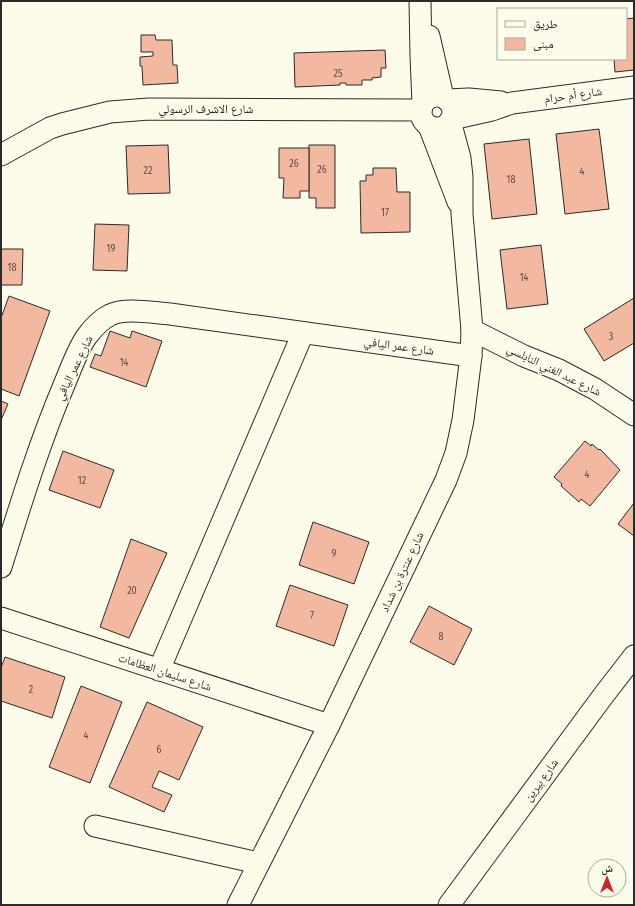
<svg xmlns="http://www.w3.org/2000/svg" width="635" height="906" viewBox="0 0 635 906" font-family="'Fira Sans Condensed','Noto Naskh Arabic',sans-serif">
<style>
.building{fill:#f2b8a0;stroke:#2b2b2b}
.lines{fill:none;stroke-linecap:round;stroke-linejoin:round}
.minor-casing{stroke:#2b2b2b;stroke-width:23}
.minor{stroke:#fdfbea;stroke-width:21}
.labels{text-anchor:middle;stroke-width:3;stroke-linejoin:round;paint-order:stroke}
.number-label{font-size:10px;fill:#5d4e48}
.street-label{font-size:12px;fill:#2b2b2b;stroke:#fdfbea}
</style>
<rect width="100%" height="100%" fill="#fdfbea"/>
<g class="building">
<polygon points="634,18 634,70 615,72 614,59 626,59 626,19"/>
<polygon points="141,35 155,35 156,40 172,40 173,65 177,65 178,83 143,85 142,66 140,66 140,57 153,56 153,52 141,52"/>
<polygon points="385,50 386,68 381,68 381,77 372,78 372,80 362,80 362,85 346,85 346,83 340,83 340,85 295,87 294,53"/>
<polygon points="599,129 609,209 565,214 556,134"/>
<polygon points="529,139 537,214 492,219 484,144"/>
<polygon points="168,145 170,193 128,194 126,146"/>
<polygon points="309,145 335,145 335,208 316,208 316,198 309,198"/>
<polygon points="279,148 309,148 309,191 300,191 300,198 283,198 284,178 279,178"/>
<polygon points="373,168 396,168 397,192 410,192 410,232 361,233 360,181 366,181 366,175 373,175"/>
<polygon points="95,224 129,225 127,271 93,270"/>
<polygon points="541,245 548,304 507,309 500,250"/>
<polygon points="1,249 23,249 22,285 1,285"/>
<polygon points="9,296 50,311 19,396 1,389 1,318"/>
<polygon points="634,298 634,343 604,361 584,329"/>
<polygon points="110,331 130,338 132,331 162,341 146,387 90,367 95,354 101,356"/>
<polygon points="1,401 8,404 1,420"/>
<polygon points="585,441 591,446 592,444 599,450 600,449 620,470 590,506 581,499 579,502 561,486 562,484 554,477"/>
<polygon points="63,451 114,470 100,508 49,490"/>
<polygon points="634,503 634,536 618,524"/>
<polygon points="313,522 369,542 354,584 299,565"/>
<polygon points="131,539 167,553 129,638 100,627"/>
<polygon points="290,585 348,605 334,646 276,626"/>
<polygon points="429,606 472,629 454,665 410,642"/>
<polygon points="5,657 65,677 52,718 1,701 1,668"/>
<polygon points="81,686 122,702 90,783 49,767"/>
<polygon points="147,702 203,727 179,780 159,771 152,787 172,795 164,812 109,787"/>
</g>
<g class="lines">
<defs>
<g id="minor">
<polyline points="420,1 421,56 423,104"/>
<polyline points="429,36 443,97"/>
<circle cx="437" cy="112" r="16"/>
<polyline points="447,100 469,99 501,102"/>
<polyline points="452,119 492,110 512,103 634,87"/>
<polyline points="429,126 458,202"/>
<polyline points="1,155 50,128 62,124 110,112 149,109 421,110"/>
<polyline points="472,330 524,356 559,370 595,389 634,415"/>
<path d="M 1,567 C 20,506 39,444 64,385 C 70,371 78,348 87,336 C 93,328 102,319 110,315 C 125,307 154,313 170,314 L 471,356"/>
<polyline points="1,618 329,725"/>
<polyline points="159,670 303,333"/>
<polyline points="95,826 258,863"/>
<polyline points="238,905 329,725 446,480 456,453 463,420 471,356 472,330 462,214 462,177 460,158 450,121"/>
<polyline points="449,905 603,696 634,656"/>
</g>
</defs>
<use href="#minor" class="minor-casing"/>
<use href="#minor" class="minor"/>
</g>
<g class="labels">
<g class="number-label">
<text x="338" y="77">25</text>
<text x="294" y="167">26</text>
<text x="322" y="173">26</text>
<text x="148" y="174">22</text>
<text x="582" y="175">4</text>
<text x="511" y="183">18</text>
<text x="385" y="216">17</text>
<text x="111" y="252">19</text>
<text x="12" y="271">18</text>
<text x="524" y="281">14</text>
<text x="611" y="340">3</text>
<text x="124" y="366">14</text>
<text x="587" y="478">4</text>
<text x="82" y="484">12</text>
<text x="334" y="557">9</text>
<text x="132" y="594">20</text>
<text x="312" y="619">7</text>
<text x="441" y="640">8</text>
<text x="31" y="693">2</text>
<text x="86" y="739">4</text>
<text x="159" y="753">6</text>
</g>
<g class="street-label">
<text transform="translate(573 95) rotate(-8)" y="4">شارع أم حرام</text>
<text x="206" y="113">شارع الاشرف الرسولي</text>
<text transform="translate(399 346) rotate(8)" y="4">شارع عمر اليافي</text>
<text transform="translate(74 368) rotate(-64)" y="4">شارع عمر اليافي</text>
<text transform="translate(554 370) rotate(26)" y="4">شارع عبد الغني النابلسي</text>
<text transform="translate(402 572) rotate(-65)" y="4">شارع عنترة بن شداد</text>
<text transform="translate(165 672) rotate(18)" y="4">شارع سليمان العظامات</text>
<text transform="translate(541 780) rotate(-54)" y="4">شارع بيرين</text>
</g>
</g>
<rect width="635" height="906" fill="none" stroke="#2b2b2b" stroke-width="4"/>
<rect x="497" y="8" width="130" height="52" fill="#fdfbea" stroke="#a9a89e"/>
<rect x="505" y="21" width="20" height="6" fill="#fdfbea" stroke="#a9a89e"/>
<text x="533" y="28" font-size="12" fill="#2b2b2b">طريق</text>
<rect x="505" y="38" width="20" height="12" fill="#f2b8a0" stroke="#a9a89e"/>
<text x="533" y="48" font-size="12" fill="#2b2b2b">مبنى</text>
<g transform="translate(607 878)"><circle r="19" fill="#fdfbea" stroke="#a9a89e"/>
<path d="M0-3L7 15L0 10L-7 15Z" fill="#c62828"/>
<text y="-6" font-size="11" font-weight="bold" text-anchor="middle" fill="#2b2b2b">ش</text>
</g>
</svg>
